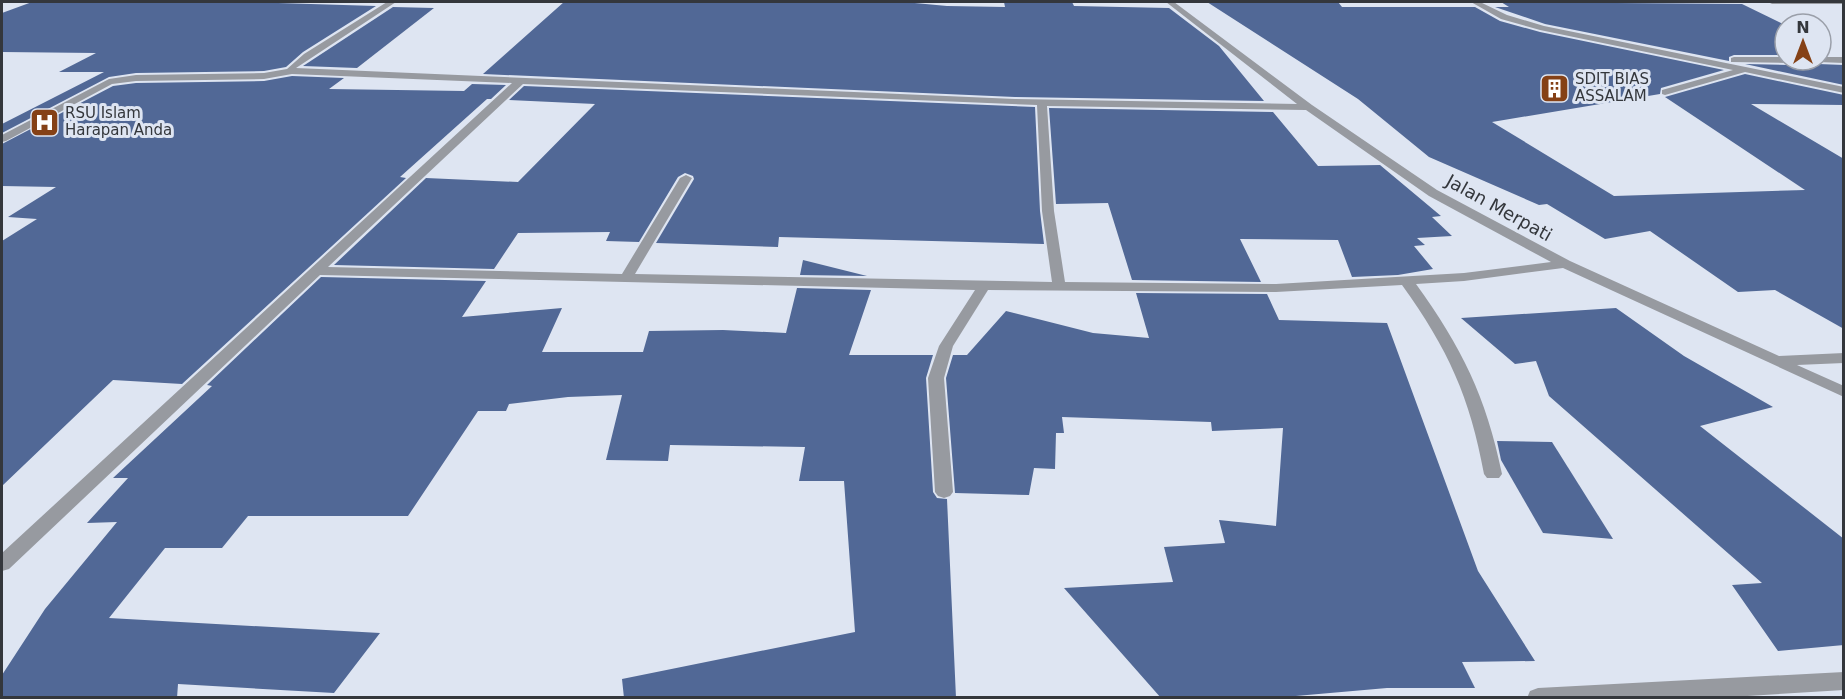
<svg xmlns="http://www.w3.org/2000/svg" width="1845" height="699" viewBox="0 0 1845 699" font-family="'DejaVu Sans',sans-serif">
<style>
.building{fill:#516896}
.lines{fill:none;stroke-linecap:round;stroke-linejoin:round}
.minor{fill:#979aa0;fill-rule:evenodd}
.labels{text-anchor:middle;stroke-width:6;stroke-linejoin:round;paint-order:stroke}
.far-poi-label{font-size:15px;fill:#34373c;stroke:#dee5f2;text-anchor:start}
.street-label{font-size:18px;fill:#34373c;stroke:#dee5f2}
</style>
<rect width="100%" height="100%" fill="#dee5f2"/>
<g class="building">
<polygon points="32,2 244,2 376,6 303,52 286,67 264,71 136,73 109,77 2,133 2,124 104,72 59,72 96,53 2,52 2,13"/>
<polygon points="564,2 904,2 947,6 1005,7 1004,2 1072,2 1074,6 1169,8 1219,46 1264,101 1015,97 483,74"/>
<polygon points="1207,2 1338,2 1342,7 1475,7 1500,21 1540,32 1724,70 1661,88 1660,94 1492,122 1614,196 1805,190 1665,97 1745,74 1844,95 1844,105 1751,104 1844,159 1844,329 1775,290 1738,292 1650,231 1605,239 1547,204 1539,205 1429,157 1358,99"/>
<polygon points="1501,2 1742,4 1785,25 1785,55 1734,55 1729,57 1729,61 1545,24 1495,7 1509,7"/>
<polygon points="393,7 434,8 357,68 303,66"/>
<polygon points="1795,60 1814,60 1818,64 1844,65 1844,85 1745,64 1788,65"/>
<polygon points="292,76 344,78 329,89 464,91 472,84 506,85 491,99 487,99 400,177 406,178 182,384 113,380 2,486 2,241 37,219 8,217 56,187 2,186 2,144 113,86 136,83 264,81"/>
<polygon points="524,86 1035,107 1040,211 1044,244 779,237 778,247 656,243 694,179 693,176 685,173 678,177 639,242 606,241 610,232 518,233 494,269 334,265 426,178 518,182 595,104 509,100"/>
<polygon points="1049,108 1273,112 1318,166 1380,165 1441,216 1432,217 1452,236 1417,238 1425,245 1414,246 1433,269 1398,275 1352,277 1338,240 1240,239 1261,282 1132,280 1108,203 1056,204"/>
<polygon points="803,260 867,276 800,275"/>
<polygon points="321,277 486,281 462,317 562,308 542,352 643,352 649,331 723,330 786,333 797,288 871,290 849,355 933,355 926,378 933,492 937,498 947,499 956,698 624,698 622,679 855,632 844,481 799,481 805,447 670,445 668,461 606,460 622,395 568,397 509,404 506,411 478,411 408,516 248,516 222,548 165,548 109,618 380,633 334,693 178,684 177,698 2,698 2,675 45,609 117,522 87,523 128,478 113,478 212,386 207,385"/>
<polygon points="1136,293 1267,294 1279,320 1387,323 1478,571 1535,661 1462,662 1475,688 1387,688 1273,698 1161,698 1064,588 1173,582 1164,547 1225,543 1219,520 1276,526 1283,428 1212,431 1211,422 1062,417 1064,433 1056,433 1055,469 1034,468 1029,495 955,493 946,378 953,355 967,355 1006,311 1093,333 1149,338"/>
<polygon points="1616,308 1684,356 1773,407 1700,426 1844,539 1844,645 1778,651 1732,585 1762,583 1549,396 1536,361 1515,364 1461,318"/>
<polygon points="1497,441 1552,442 1613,539 1543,533 1501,460"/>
</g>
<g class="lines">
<g class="minor">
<path d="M 387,2 L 396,2 L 296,68 L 1015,99 L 1297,104 L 1166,2 L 1174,2 L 1312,105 L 1437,190 L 1570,261 L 1779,356 L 1844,353 L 1844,363 L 1797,365 L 1844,386 L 1844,397 L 1563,268 L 1464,281 L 1416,284 C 1462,348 1486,396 1502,474 L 1499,478 L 1487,478 L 1484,474 C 1470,397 1448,349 1402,285 L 1276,292 L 988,290 L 953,346 L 944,378 L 953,492 L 950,496 L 944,498 L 938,496 L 935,492 L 928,378 L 939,346 L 975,290 L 320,275 L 9,569 L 2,571 L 2,553 L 512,83 L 292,74 L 264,79 L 136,81 L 112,84 L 6,141 L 2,142 L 2,135 L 109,79 L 136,75 L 264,73 L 287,69 L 304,54 ZM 523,84 L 1037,105 L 1042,211 L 1052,282 L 635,274 L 692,178 L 686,175 L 680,178 L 622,274 L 328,267 ZM 1047,106 L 1306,110 L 1429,196 L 1551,262 L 1464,273 L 1276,284 L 1065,282 L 1054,211 Z"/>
<polygon points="1471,2 1480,2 1507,15 1544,26 1844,87 1844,93 1745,72 1665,95 1662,94 1662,90 1733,70 1540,30 1501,19"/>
<polygon points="1768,2 1844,2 1844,4 1772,4"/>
<polygon points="1734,57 1785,57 1785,60 1793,60 1788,63 1731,62 1731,58"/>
<polygon points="1821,57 1844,57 1844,63 1818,62 1816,60 1821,60"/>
<polygon points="1844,672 1844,690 1715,698 1527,698 1530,691 1538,688"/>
</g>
</g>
<defs>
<symbol id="building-square" viewBox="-11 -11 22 22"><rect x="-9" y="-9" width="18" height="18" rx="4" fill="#854116" stroke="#dee5f2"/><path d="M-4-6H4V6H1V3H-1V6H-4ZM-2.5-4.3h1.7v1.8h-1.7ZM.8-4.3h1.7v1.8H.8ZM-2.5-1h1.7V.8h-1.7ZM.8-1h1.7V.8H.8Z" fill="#fff"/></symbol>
<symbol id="hospital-square" viewBox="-11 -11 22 22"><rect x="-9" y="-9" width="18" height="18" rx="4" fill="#854116" stroke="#dee5f2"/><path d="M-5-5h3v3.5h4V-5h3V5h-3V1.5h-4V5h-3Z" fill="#fff"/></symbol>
</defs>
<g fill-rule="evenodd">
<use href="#building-square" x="1538" y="72" width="33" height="33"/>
<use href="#hospital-square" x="28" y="106" width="33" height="33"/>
</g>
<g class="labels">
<g class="far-poi-label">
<text x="1575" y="84">SDIT BIAS<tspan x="1575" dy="17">ASSALAM</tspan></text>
<text x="65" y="118">RSU Islam<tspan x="65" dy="17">Harapan Anda</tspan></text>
</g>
<g class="street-label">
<text transform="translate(1499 208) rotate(29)" y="6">Jalan Merpati</text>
</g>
</g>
<rect width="1845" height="699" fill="none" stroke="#34373c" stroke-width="6"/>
<g transform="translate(1803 42)"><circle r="28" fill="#dee5f2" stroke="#9a9fa9" stroke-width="1.5"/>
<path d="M0-4.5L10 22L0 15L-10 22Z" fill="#854116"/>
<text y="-9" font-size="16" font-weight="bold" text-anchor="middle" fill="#34373c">N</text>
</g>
</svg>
